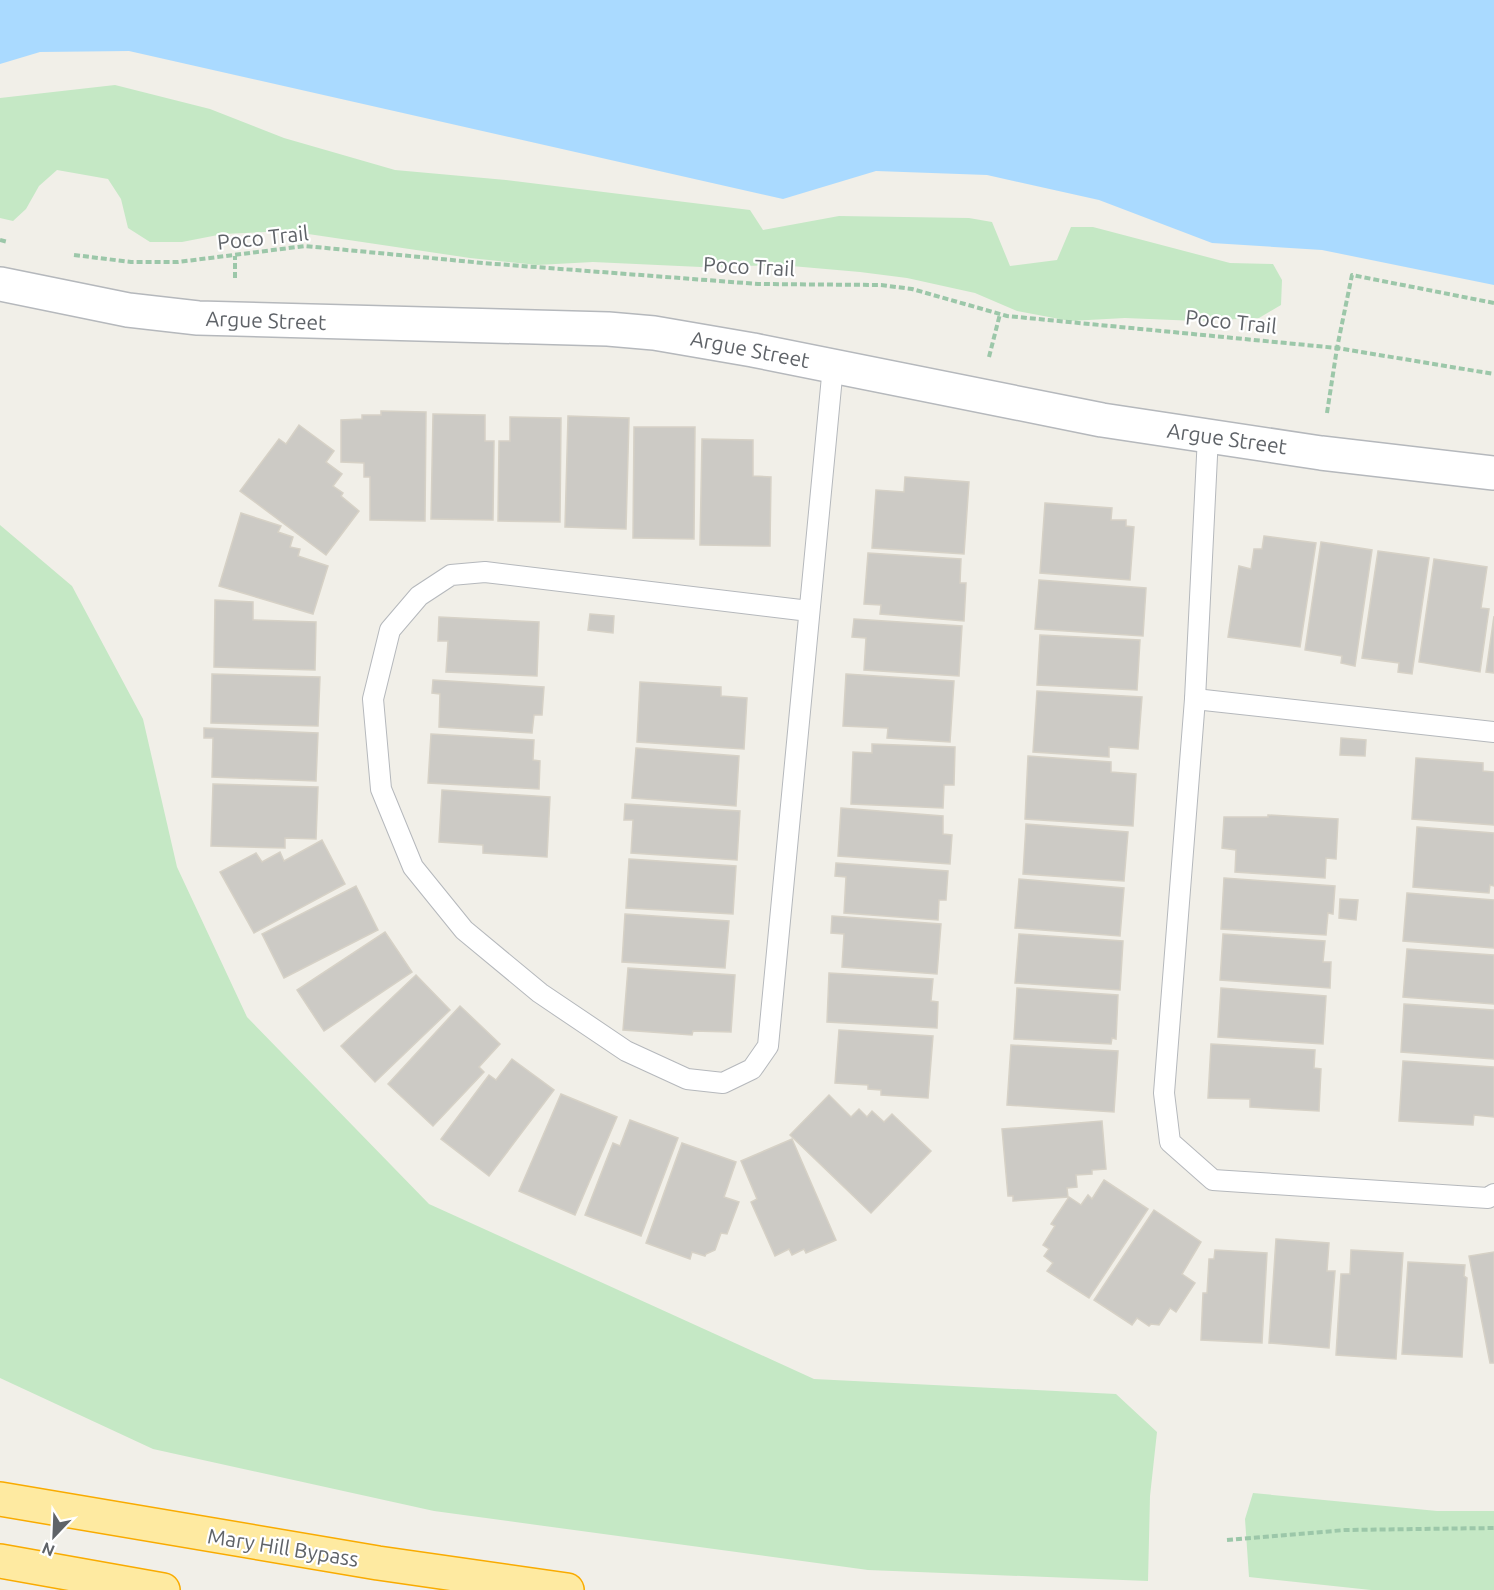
<svg xmlns="http://www.w3.org/2000/svg" width="1494" height="1590" viewBox="0 0 1494 1590" font-family="Ubuntu,sans-serif">
<style>
.green{fill:#c5e8c5}
.water{fill:#aadaff}
.building{fill:#cccac5;stroke:#d6d1c6;stroke-width:1.5}
.lines{fill:none;stroke-linecap:round;stroke-linejoin:round}
.service-casing{stroke:#b5b8bc;stroke-width:22}
.tertiary-casing{stroke:#b5b8bc;stroke-width:36}
.trunk-casing{stroke:#f9ab00;stroke-width:36}
.path{stroke:#9cc7a9;stroke-width:4;stroke-dasharray:6 3;stroke-linecap:butt}
.service{stroke:#fff;stroke-width:20}
.tertiary{stroke:#fff;stroke-width:33}
.trunk{stroke:#feeaa1;stroke-width:33}
.labels{text-anchor:middle;stroke-width:4.5;stroke-linejoin:round;paint-order:stroke}
.street-label{font-size:21px;fill:#5f6368;stroke:#fff}
</style>
<rect width="100%" height="100%" fill="#f1efe8"/>
<g class="green">
<polygon points="115,85 210,109 284,138 395,170 506,180 750,210 763,230 839,216 969,218 992,222 1010,266 1057,260 1071,227 1093,227 1230,263 1273,264 1282,280 1281,305 1259,318 1197,321 1125,318 1070,321 1017,311 975,293 907,278 860,272 780,265 701,267 593,262 537,265 470,258 288,231 223,234 182,242 150,242 128,228 121,199 108,179 57,170 39,186 26,209 13,221 0,218 0,98"/>
<polygon points="0,525 72,586 143,719 177,867 247,1017 429,1204 814,1379 1116,1394 1157,1432 1150,1496 1148,1581 868,1570 434,1511 153,1449 0,1378"/>
<polygon points="1253,1493 1437,1511 1494,1511 1494,1590 1371,1590 1249,1577 1245,1519"/>
</g>
<polygon class="water" points="0,0 1494,0 1494,285 1322,250 1212,243 1099,200 987,175 876,171 783,199 129,51 40,52 0,64"/>
<g class="building">
<polygon points="381,411 426,412 425,521 370,520 370,477 364,477 364,463 341,462 341,420 362,419 362,415 381,415"/>
<polygon points="433,414 485,415 485,441 494,441 493,520 431,519"/>
<polygon points="568,416 629,418 626,529 565,527"/>
<polygon points="510,417 561,418 560,522 498,521 499,441 510,441"/>
<polygon points="299,425 334,451 326,462 342,474 333,486 343,493 341,496 359,511 326,555 240,491 279,439 286,444"/>
<polygon points="634,427 695,427 694,539 633,538"/>
<polygon points="702,439 753,440 753,476 771,477 770,546 700,545"/>
<polygon points="905,477 969,482 964,554 872,548 876,490 904,492"/>
<polygon points="1045,503 1112,508 1111,520 1126,520 1126,526 1134,527 1130,580 1040,573"/>
<polygon points="241,513 281,526 278,532 293,537 290,547 300,549 298,556 328,566 313,614 219,586"/>
<polygon points="1264,536 1316,543 1300,647 1228,637 1239,566 1251,569 1254,549 1262,549"/>
<polygon points="1321,542 1372,550 1355,666 1341,663 1342,656 1305,650"/>
<polygon points="1378,551 1429,558 1412,674 1398,672 1399,663 1362,658"/>
<polygon points="868,553 961,559 960,583 966,583 964,621 880,614 881,605 864,604"/>
<polygon points="1434,559 1487,567 1481,608 1489,609 1480,672 1419,662"/>
<polygon points="1039,580 1146,588 1143,636 1035,629"/>
<polygon points="215,600 253,602 253,620 316,622 315,670 214,667"/>
<polygon points="590,614 614,616 613,633 588,630"/>
<polygon points="1494,616 1494,673 1486,672"/>
<polygon points="439,617 539,622 537,676 446,672 448,641 438,641"/>
<polygon points="854,619 962,626 959,676 864,670 866,638 852,637"/>
<polygon points="1040,635 1140,640 1137,690 1037,685"/>
<polygon points="212,674 320,677 318,726 211,723"/>
<polygon points="846,674 954,681 950,742 887,738 888,728 843,726"/>
<polygon points="433,680 544,687 542,715 534,715 532,733 439,727 440,694 432,693"/>
<polygon points="640,682 721,687 721,696 747,698 744,749 637,742"/>
<polygon points="1037,691 1142,697 1138,749 1109,747 1109,757 1033,752"/>
<polygon points="204,728 318,733 316,781 212,777 213,738 204,738"/>
<polygon points="431,734 534,740 533,760 540,761 539,789 428,783"/>
<polygon points="1341,738 1366,740 1365,756 1340,755"/>
<polygon points="872,744 955,747 954,785 944,785 943,808 851,804 853,752 872,753"/>
<polygon points="636,748 739,756 736,806 632,798"/>
<polygon points="1028,756 1111,762 1111,772 1136,774 1133,826 1025,819"/>
<polygon points="1416,758 1483,763 1483,771 1494,772 1494,825 1412,819"/>
<polygon points="213,784 318,787 316,839 285,838 285,848 211,846"/>
<polygon points="442,790 550,797 547,857 483,853 483,845 439,842"/>
<polygon points="625,804 740,811 737,860 631,853 633,820 624,820"/>
<polygon points="841,808 943,816 943,834 952,835 950,864 838,856"/>
<polygon points="1268,815 1338,819 1336,859 1326,858 1325,878 1235,872 1236,850 1222,848 1224,817 1268,817"/>
<polygon points="1026,824 1128,832 1124,881 1023,874"/>
<polygon points="1417,827 1494,833 1494,886 1490,885 1489,893 1413,887"/>
<polygon points="322,840 345,884 254,933 220,872 256,853 262,862 280,852 284,861"/>
<polygon points="629,859 736,866 733,914 626,908"/>
<polygon points="836,863 948,871 946,900 939,900 938,920 844,913 846,877 835,876"/>
<polygon points="1224,878 1335,886 1333,914 1328,913 1326,935 1221,929"/>
<polygon points="1019,879 1124,888 1120,936 1015,928"/>
<polygon points="356,886 378,930 284,978 262,934"/>
<polygon points="1407,893 1494,900 1494,948 1403,941"/>
<polygon points="1340,899 1358,900 1356,920 1339,918"/>
<polygon points="625,914 729,921 725,968 622,962"/>
<polygon points="832,916 941,924 937,974 842,967 844,934 831,933"/>
<polygon points="385,932 412,972 324,1031 297,990"/>
<polygon points="1019,934 1123,941 1120,990 1015,983"/>
<polygon points="1223,934 1325,941 1323,962 1331,962 1330,988 1220,980"/>
<polygon points="1407,949 1494,955 1494,1004 1403,997"/>
<polygon points="628,968 735,975 731,1032 693,1031 692,1035 623,1030"/>
<polygon points="829,973 933,979 931,1001 938,1002 937,1028 827,1022"/>
<polygon points="416,975 450,1010 375,1082 341,1046"/>
<polygon points="1017,988 1118,995 1116,1039 1112,1038 1111,1044 1014,1039"/>
<polygon points="1221,988 1326,996 1323,1044 1218,1037"/>
<polygon points="1404,1004 1494,1010 1494,1059 1401,1052"/>
<polygon points="460,1006 500,1044 479,1067 484,1072 433,1126 388,1084"/>
<polygon points="839,1030 933,1036 928,1098 881,1095 881,1090 868,1089 868,1085 835,1083"/>
<polygon points="1211,1044 1315,1050 1314,1068 1321,1069 1319,1111 1250,1107 1250,1099 1208,1098"/>
<polygon points="1011,1045 1118,1051 1114,1112 1007,1105"/>
<polygon points="512,1059 554,1090 489,1176 441,1139 489,1075 496,1080"/>
<polygon points="1403,1061 1494,1067 1494,1117 1474,1115 1473,1125 1399,1121"/>
<polygon points="561,1094 617,1117 575,1215 519,1191"/>
<polygon points="829,1095 851,1117 859,1109 867,1117 872,1111 884,1122 892,1114 931,1151 871,1213 790,1135"/>
<polygon points="630,1120 678,1138 641,1236 585,1215 613,1143 620,1146"/>
<polygon points="1102,1121 1106,1169 1092,1170 1092,1174 1076,1175 1077,1187 1067,1188 1068,1197 1013,1201 1013,1196 1008,1196 1002,1129"/>
<polygon points="792,1139 836,1240 806,1253 804,1249 792,1255 789,1249 775,1256 751,1202 757,1199 741,1161"/>
<polygon points="682,1143 736,1162 724,1197 739,1202 727,1234 721,1233 715,1250 706,1254 705,1256 692,1252 690,1259 646,1243"/>
<polygon points="1104,1180 1148,1209 1089,1298 1047,1271 1053,1263 1044,1256 1049,1249 1043,1245 1055,1226 1051,1224 1069,1197 1081,1205 1088,1195 1092,1199"/>
<polygon points="1154,1210 1201,1242 1182,1274 1195,1283 1176,1312 1170,1308 1159,1325 1151,1324 1149,1326 1137,1318 1132,1325 1094,1300"/>
<polygon points="1276,1239 1329,1243 1327,1271 1335,1271 1329,1348 1269,1343"/>
<polygon points="1215,1250 1267,1253 1262,1343 1201,1340 1203,1293 1207,1293 1209,1259 1214,1259"/>
<polygon points="1351,1250 1403,1253 1396,1359 1336,1355 1341,1274 1350,1274"/>
<polygon points="1494,1252 1494,1363 1490,1363 1469,1256"/>
<polygon points="1408,1262 1465,1265 1464,1276 1467,1278 1462,1357 1402,1354"/>
</g>
<g class="lines">
<defs>
<g id="service">
<polyline points="1208,436 1195,699 1164,1093 1170,1142 1213,1180 1488,1198 1494,1194"/>
<polyline points="809,611 485,572 451,575 419,596 390,630 373,699 381,789 413,867 464,930 540,993 626,1051 687,1079 723,1083 752,1069 768,1046 833,366"/>
<polyline points="1195,699 1494,732"/>
</g>
<polyline id="tertiary" points="0,284 128,310 198,318 608,329 654,333 753,350 1102,420 1321,453 1494,473"/>
<g id="trunk">
<polyline points="0,1499 378,1563 567,1590"/>
<polyline points="0,1561 163,1590"/>
</g>
</defs>
<use href="#service" class="service-casing"/>
<use href="#tertiary" class="tertiary-casing"/>
<use href="#trunk" class="trunk-casing"/>
<g class="path">
<polyline points="0,240 8,242"/>
<polyline points="74,255 131,262 178,262 305,246 483,263 758,284 881,285 912,289 1007,316 1337,348 1494,374"/>
<polyline points="235,278 235,256"/>
<polyline points="989,357 1000,314"/>
<polyline points="1327,413 1337,348 1352,275 1494,303"/>
<polyline points="1227,1540 1345,1530 1494,1528"/>
</g>
<use href="#service" class="service"/>
<use href="#tertiary" class="tertiary"/>
<use href="#trunk" class="trunk"/>
</g>
<g class="labels">
<g class="street-label">
<text transform="translate(263 238) rotate(-6)" y="7">Poco Trail</text>
<text transform="translate(749 267) rotate(3)" y="7">Poco Trail</text>
<text transform="translate(266 321) rotate(2)" y="7">Argue Street</text>
<text transform="translate(1231 322) rotate(6)" y="7">Poco Trail</text>
<text transform="translate(750 350) rotate(11)" y="7">Argue Street</text>
<text transform="translate(1227 439) rotate(8)" y="7">Argue Street</text>
<text transform="translate(283 1548) rotate(9)" y="7">Mary Hill Bypass</text>
</g>
</g>
<g transform="translate(54 1536) rotate(203)" stroke="#ffffff" stroke-width="4.5" paint-order="stroke">
<path d="M0-4.5L10 22L0 15L-10 22Z" fill="#5f6368"/>
<text y="-9" font-size="16" font-weight="bold" text-anchor="middle" fill="#5f6368">N</text>
</g>
</svg>
